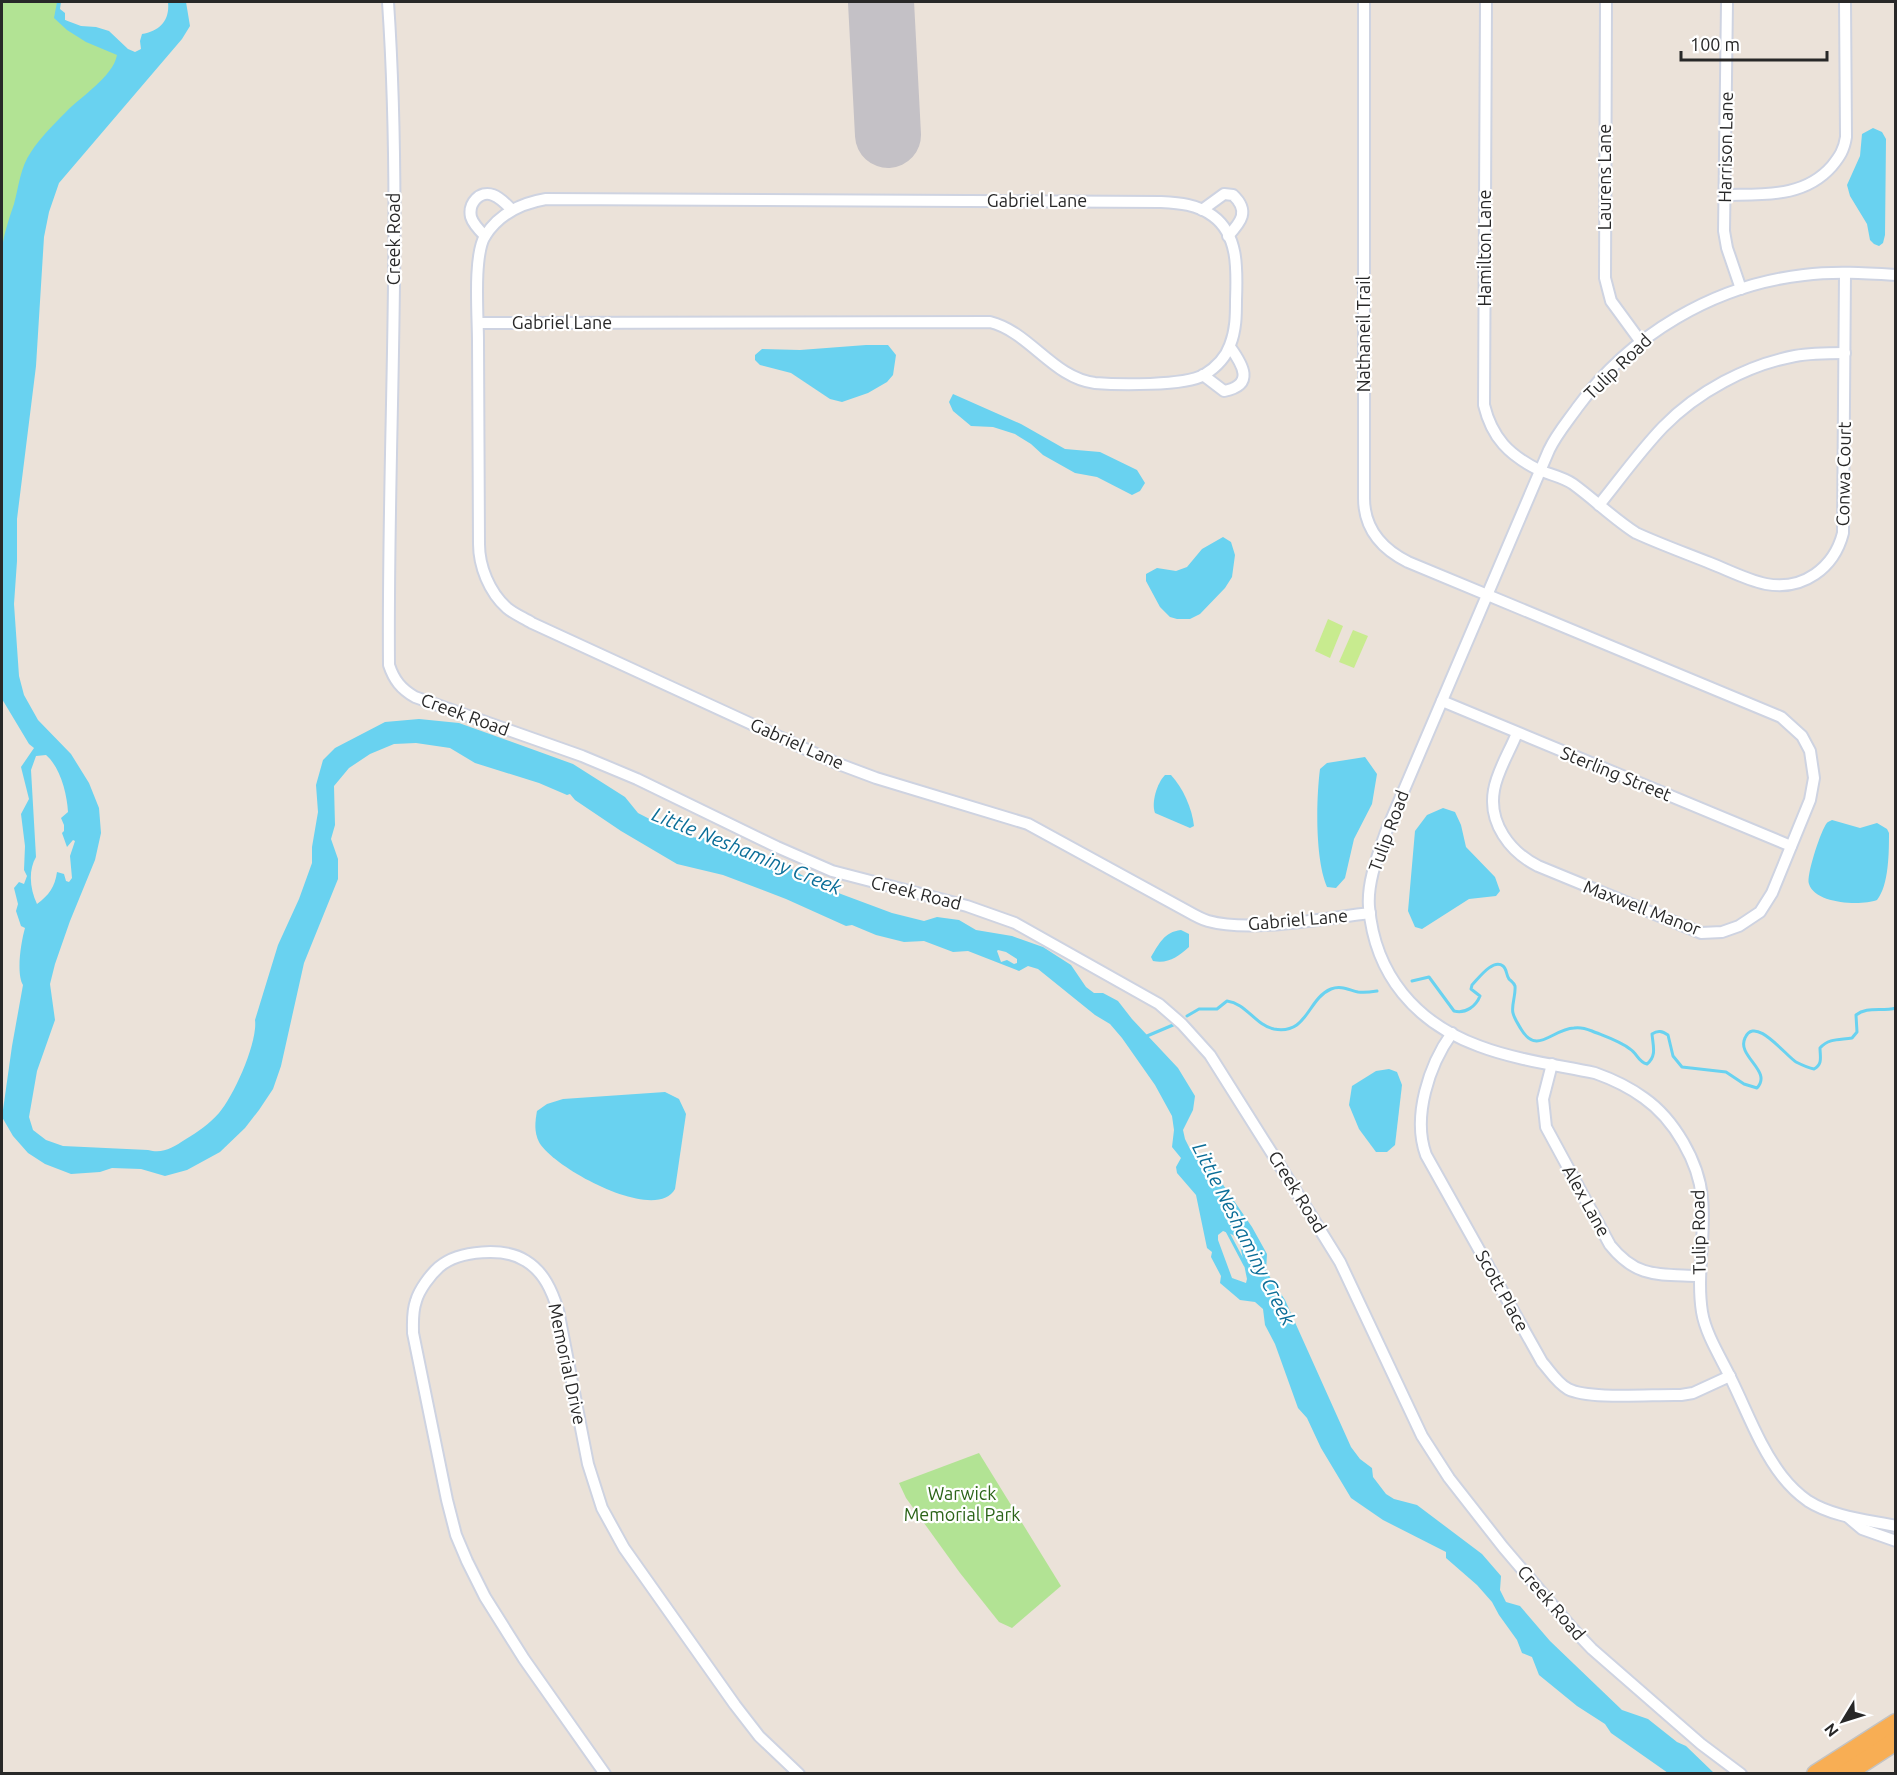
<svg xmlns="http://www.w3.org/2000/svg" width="1897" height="1775" viewBox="0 0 1897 1775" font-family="Ubuntu,sans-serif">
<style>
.green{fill:#b2e394}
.pitch{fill:#c8eb8f}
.water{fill:#69d2f0;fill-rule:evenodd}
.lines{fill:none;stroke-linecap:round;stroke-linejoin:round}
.stream{stroke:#69d2f0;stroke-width:3}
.runway{stroke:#c4c1c6;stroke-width:66}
.minor-casing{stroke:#ced3e1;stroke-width:14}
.trunk-casing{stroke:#c3c3c3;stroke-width:21}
.minor{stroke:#fff;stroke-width:10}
.trunk{stroke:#f8ae54;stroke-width:18}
.labels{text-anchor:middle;stroke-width:4.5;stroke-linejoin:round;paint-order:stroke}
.street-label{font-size:18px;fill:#282828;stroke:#fff}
.park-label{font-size:18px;fill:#2b6418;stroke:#fff}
.water-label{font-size:20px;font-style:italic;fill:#0b6e98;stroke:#fff}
</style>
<rect width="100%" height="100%" fill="#ebe2d9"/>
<g class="green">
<polygon points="2,2 59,2 57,15 121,55 16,217 2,373"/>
<polygon points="979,1453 1061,1586 1012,1628 999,1622 960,1573 906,1498 899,1483"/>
</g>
<g class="pitch">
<polygon points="1328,619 1343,626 1330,658 1315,651"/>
<polygon points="1353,630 1368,636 1354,668 1339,662"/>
</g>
<g class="water">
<path d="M 57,2 L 61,2 L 60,9 L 65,13 L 65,20 L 81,26 L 96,27 L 109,31 L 128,49 L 135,52 L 141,49 L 140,41 L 142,34 C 160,31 170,20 168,2 L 186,2 L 190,26 L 182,39 L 59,183 L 49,212 L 44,237 L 36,366 L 17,519 L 17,561 L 14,604 L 19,676 L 24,695 L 38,720 L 71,754 L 89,783 L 99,808 L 101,833 L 95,860 L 70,921 L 55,964 L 50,984 L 55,1020 L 37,1071 L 29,1117 L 33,1130 L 46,1140 L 63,1146 L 148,1150 C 163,1154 172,1148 186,1139 C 198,1132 209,1124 219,1113 C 234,1096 258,1042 255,1020 L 278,945 L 299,899 L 312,863 L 312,847 L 318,812 L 316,785 L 323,760 L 335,748 L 385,722 L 419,719 L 459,723 L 573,764 L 625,797 L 638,813 L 665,827 L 687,837 L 705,838 L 740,846 L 775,859 L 810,880 L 841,894 L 892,913 L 924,921 L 937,917 L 959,920 L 976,930 L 1012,936 L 1043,947 L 1071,965 L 1086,987 L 1094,993 L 1103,993 L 1118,1001 L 1132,1019 L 1178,1068 L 1195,1096 L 1193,1110 L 1183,1130 L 1185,1139 L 1190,1149 L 1215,1173 L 1252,1227 L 1267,1254 L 1266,1271 L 1285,1300 L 1351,1447 L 1360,1459 L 1372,1468 L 1373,1477 L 1386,1494 L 1394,1499 L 1417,1505 L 1482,1554 L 1501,1576 L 1500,1590 L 1506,1602 L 1520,1606 L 1550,1641 L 1622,1710 L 1648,1719 L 1677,1742 L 1686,1746 L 1714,1773 L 1668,1773 L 1611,1733 L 1605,1724 L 1577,1706 L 1539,1675 L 1532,1657 L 1522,1653 L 1517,1640 L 1499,1615 L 1492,1602 L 1477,1585 L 1446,1558 L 1446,1552 L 1383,1520 L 1351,1498 L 1321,1448 L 1307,1418 L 1298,1408 L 1275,1344 L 1265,1325 L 1263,1309 L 1255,1302 L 1240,1300 L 1220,1283 L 1221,1276 L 1211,1257 L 1212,1252 L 1207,1248 L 1196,1195 L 1177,1173 L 1176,1167 L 1181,1158 L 1172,1147 L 1174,1130 L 1172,1116 L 1155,1085 L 1122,1038 L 1110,1024 L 1095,1015 L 1038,969 L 1028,966 L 1019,971 L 968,951 L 953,952 L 924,941 L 904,942 L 876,935 L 852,925 L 846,926 L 786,899 L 723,875 L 677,864 L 621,831 L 575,800 L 570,794 L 567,795 L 539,783 L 475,763 L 450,748 L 416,743 L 394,744 L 370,754 L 349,768 L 334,786 L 335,825 L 331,839 L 338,859 L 338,879 L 304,963 L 281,1066 L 273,1089 L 259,1110 L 245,1128 L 220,1152 L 187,1170 L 165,1176 L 141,1169 L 112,1168 L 100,1172 L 71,1174 L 45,1164 L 28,1153 L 13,1136 L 2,1117 L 12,1046 L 23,985 C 16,973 21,942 25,928 L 21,926 L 16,911 L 18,904 L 14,888 L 19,882 L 24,884 L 27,876 L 24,870 L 25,846 L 21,814 L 29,799 L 21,767 L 34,748 L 29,744 L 2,699 L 2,249 C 4,233 9,219 14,204 C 19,186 20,168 31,152 C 40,138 53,125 65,113 C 80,97 113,77 117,55 L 86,42 L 67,30 L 54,18 ZM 46,755 C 60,767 67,793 68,812 L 61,818 L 64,825 L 64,831 L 62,833 L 67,847 L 73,840 L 75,841 L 70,856 L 72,878 L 69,882 L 66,881 L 64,874 L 57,872 C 55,887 49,895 37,904 C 30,889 28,871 36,857 L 31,770 L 36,756 ZM 998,950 L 1006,952 L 1017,959 L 1017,963 L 1014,964 L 1007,960 L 1001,962 L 997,951 ZM 1223,1231 L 1233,1235 L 1239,1240 L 1247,1279 L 1246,1283 L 1232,1278 L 1218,1240 L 1218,1235 Z"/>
<polygon points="1873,128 1882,132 1886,139 1885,235 1883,243 1879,246 1874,244 1870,240 1867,224 1850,196 1847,185 1860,156 1862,134"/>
<polygon points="866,345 888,345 896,355 893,375 887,382 868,393 842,402 830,399 791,373 760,365 755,360 755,355 762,349 800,350"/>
<polygon points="953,394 1021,424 1065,449 1100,452 1137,470 1145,483 1140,491 1132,495 1097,477 1075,473 1043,455 1031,444 1015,434 993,427 971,426 953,411 949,402"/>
<polygon points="1223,537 1231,542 1235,555 1232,577 1225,588 1200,614 1190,619 1177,619 1170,617 1160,607 1146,581 1146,574 1157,568 1176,571 1187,567 1202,549"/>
<path d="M 1365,757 L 1377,774 L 1372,804 L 1354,839 L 1345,878 L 1336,888 L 1327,887 C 1315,859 1316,800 1320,769 L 1327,763 Z"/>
<path d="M 1165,775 L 1171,775 C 1183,788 1192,808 1194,826 L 1190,828 L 1155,813 C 1151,803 1157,783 1165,775 Z"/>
<polygon points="1443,808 1455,812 1461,825 1466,847 1495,877 1500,891 1496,896 1469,899 1422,929 1415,927 1408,911 1415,831 1427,815"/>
<path d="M 1832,820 L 1860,828 L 1877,823 L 1887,829 L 1889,833 C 1889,852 1889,885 1877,900 C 1861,906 1815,904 1809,884 C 1806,876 1820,834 1825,826 C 1827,822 1828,822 1832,820 Z"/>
<path d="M 1181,930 L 1189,934 L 1189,947 C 1178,957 1168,964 1153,961 L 1151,957 C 1159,944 1164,932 1181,930 Z"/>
<polygon points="1389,1069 1397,1072 1402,1085 1395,1145 1387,1152 1376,1152 1359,1129 1349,1105 1352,1086 1376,1071"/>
<path d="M 665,1092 L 679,1099 L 686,1114 L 675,1189 C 656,1224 553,1168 539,1142 C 534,1132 535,1122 537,1111 L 547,1104 L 563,1099 Z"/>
</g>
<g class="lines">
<g class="stream">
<path d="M 1412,981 L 1429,977 L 1454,1011 C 1466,1014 1476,1006 1480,996 L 1471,989 L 1472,985 C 1478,979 1493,958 1503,966 C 1507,969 1506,975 1509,979 C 1511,981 1514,983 1515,986 C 1516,995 1511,1006 1513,1013 C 1514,1018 1518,1024 1521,1029 C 1537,1056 1552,1029 1574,1028 C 1579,1027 1587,1029 1592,1031 C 1604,1036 1620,1041 1630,1049 C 1637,1053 1638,1062 1647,1064 C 1657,1056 1653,1046 1652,1034 C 1658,1030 1662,1031 1668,1035 L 1673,1056 L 1682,1067 L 1726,1072 L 1744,1084 L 1757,1088 C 1773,1071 1736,1056 1745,1038 C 1755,1015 1785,1055 1796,1062 C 1802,1065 1808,1068 1814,1069 C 1823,1064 1820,1057 1820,1048 C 1829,1038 1840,1040 1852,1038 L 1857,1032 L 1856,1015 C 1867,1006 1882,1012 1896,1008"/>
<path d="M 1187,1016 L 1199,1009 L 1217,1009 L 1227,1001 C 1246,1003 1255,1025 1274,1029 C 1308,1035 1307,999 1331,989 C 1341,985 1349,990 1358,992 C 1364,993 1371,992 1377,991"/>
<polyline points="1147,1036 1173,1025"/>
<polyline points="1227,1231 1245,1265"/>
</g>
<polyline class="runway" points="881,2 888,135"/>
<defs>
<g id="minor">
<path d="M 388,2 C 403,222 387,444 389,665 C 394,680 401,689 415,697 L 582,756 L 637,779 L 777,847 L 832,871 L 967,906 L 1015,923 L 1159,1004 L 1182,1024 L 1210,1055 L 1304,1204 L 1340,1262 L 1422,1436 L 1449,1478 L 1503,1547 L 1572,1628 L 1592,1649 L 1701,1744 L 1741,1774"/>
<path d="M 1364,2 L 1364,498 C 1364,529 1382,549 1408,562 L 1781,717 L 1802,736 L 1810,751 L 1814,778 L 1810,800 L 1772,893 L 1760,912 L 1739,926 L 1722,932 L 1701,933 L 1538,866 C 1510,852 1488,823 1494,790 C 1497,771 1510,751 1517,733"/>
<path d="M 1486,2 L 1484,405 C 1492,438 1509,455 1539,470 C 1551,475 1563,477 1573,484 C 1595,500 1614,519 1636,533 C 1660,544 1685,553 1710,563 C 1728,570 1747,580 1766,584 C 1803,591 1834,568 1843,533 L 1845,273"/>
<polyline points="1606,2 1605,278 1611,301 1641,342"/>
<polyline points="1727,2 1724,231 1727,248 1741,289"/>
<path d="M 1725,195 C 1764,194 1804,198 1832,166 C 1840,156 1844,150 1846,137 L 1845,2"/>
<path d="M 1202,210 L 1224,194 L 1233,195 C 1250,211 1241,222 1228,236"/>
<path d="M 485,236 C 480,231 473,224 471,217 C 468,203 480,190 493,195 C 501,198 507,205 512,210"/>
<path d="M 1896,275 C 1865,273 1834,271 1804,275 C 1714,285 1630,335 1577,408 C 1567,422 1556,435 1549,450 L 1386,832 C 1378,855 1367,882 1369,907 C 1375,975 1416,1023 1479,1046 C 1516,1060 1557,1065 1595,1073 C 1612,1079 1629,1087 1644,1098 C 1674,1119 1699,1162 1702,1198 C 1706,1236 1696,1274 1702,1312 C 1706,1336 1723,1361 1733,1383 C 1748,1414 1761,1449 1782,1476 C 1789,1485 1798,1494 1808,1501 C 1833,1517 1867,1520 1896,1526"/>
<path d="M 478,323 L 990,322 C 1030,332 1053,378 1095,383 C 1118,385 1184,386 1204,375 C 1215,368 1226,357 1230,345 C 1236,330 1236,315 1236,300 C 1237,271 1239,235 1213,216 C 1197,204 1179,203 1161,202 L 546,199 C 522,203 499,214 485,236 C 473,256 478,316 478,341 C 478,409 479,476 479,544 C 479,566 489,592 507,608 C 514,614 524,618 532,623 L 836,763 L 876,778 L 1028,824 L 1187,911 C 1194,915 1201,919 1208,921 C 1251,933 1325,918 1370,913"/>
<path d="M 1203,375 L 1224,391 C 1255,385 1243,365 1230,347"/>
<path d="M 1599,505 C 1620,479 1640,451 1663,427 C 1697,392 1747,365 1795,356 C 1811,353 1828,353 1845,353"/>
<polyline points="1442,701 1791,846"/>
<path d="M 1452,1033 C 1429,1065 1412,1117 1426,1155 L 1542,1362 C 1550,1371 1557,1383 1568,1389 C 1589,1400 1655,1394 1681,1395 L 1693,1393 L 1730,1376"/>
<path d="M 1552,1064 L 1543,1099 L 1546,1127 L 1610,1245 C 1637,1279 1660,1274 1699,1276"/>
<polyline points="1849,1518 1862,1529 1896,1541"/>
<path d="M 605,1774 L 524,1659 L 485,1597 L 467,1561 L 456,1535 L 447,1500 L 413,1333 C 413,1322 412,1312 416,1301 C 419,1290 430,1275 439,1267 C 459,1250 505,1247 526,1261 C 544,1272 552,1291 558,1310 L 588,1464 L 602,1508 L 624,1548 L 735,1705 L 759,1736 L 799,1774"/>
</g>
<g id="trunk">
<polyline points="1816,1774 1896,1723"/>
<polyline points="1845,1774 1896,1741"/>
</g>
</defs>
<use href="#minor" class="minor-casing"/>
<use href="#trunk" class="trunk-casing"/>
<use href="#minor" class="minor"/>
<use href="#trunk" class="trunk"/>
</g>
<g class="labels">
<g class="street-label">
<text transform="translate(1726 147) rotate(-89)" y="6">Harrison Lane</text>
<text transform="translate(1605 177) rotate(-90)" y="6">Laurens Lane</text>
<text x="1037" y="207">Gabriel Lane</text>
<text transform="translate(394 239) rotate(-90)" y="6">Creek Road</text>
<text transform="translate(1485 248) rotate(-90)" y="6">Hamilton Lane</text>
<text x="562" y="329">Gabriel Lane</text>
<text transform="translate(1364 334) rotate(-90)" y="6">Nathaneil Trail</text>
<text transform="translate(1618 367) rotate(-44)" y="6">Tulip Road</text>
<text transform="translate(1844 474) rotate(-89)" y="6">Conwa Court</text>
<text transform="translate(465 715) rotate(20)" y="6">Creek Road</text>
<text transform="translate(797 744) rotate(24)" y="6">Gabriel Lane</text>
<text transform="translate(1616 774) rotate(22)" y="6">Sterling Street</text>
<text transform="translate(1389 831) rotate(-70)" y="6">Tulip Road</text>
<text transform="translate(916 893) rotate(14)" y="6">Creek Road</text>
<text transform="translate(1642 908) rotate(21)" y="6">Maxwell Manor</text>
<text transform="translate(1298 920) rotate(-5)" y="6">Gabriel Lane</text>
<text transform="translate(1297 1192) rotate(58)" y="6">Creek Road</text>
<text transform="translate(1586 1201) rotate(61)" y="6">Alex Lane</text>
<text transform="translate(1699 1232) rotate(-91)" y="6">Tulip Road</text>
<text transform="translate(1502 1291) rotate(61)" y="6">Scott Place</text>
<text transform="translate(567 1364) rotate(78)" y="6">Memorial Drive</text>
<text transform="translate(1551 1603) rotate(49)" y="6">Creek Road</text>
</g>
<g class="park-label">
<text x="962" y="1500">Warwick<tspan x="962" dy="21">Memorial Park</tspan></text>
</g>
<g class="water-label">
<text transform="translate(747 851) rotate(22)" y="7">Little Neshaminy Creek</text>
<text transform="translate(1244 1234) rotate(63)" y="7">Little Neshaminy Creek</text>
</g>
</g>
<rect width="1897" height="1775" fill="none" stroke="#282828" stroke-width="6"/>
<g transform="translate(1843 1721) rotate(232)" stroke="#ffffff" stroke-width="4.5" paint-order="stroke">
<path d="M0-4.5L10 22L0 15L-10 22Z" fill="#282828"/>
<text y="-9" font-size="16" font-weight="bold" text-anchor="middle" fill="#282828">N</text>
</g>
<path d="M1681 51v9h146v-9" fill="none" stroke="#282828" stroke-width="3"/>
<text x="1690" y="51" font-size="18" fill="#282828" stroke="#ffffff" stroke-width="4.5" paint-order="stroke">100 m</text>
</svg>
